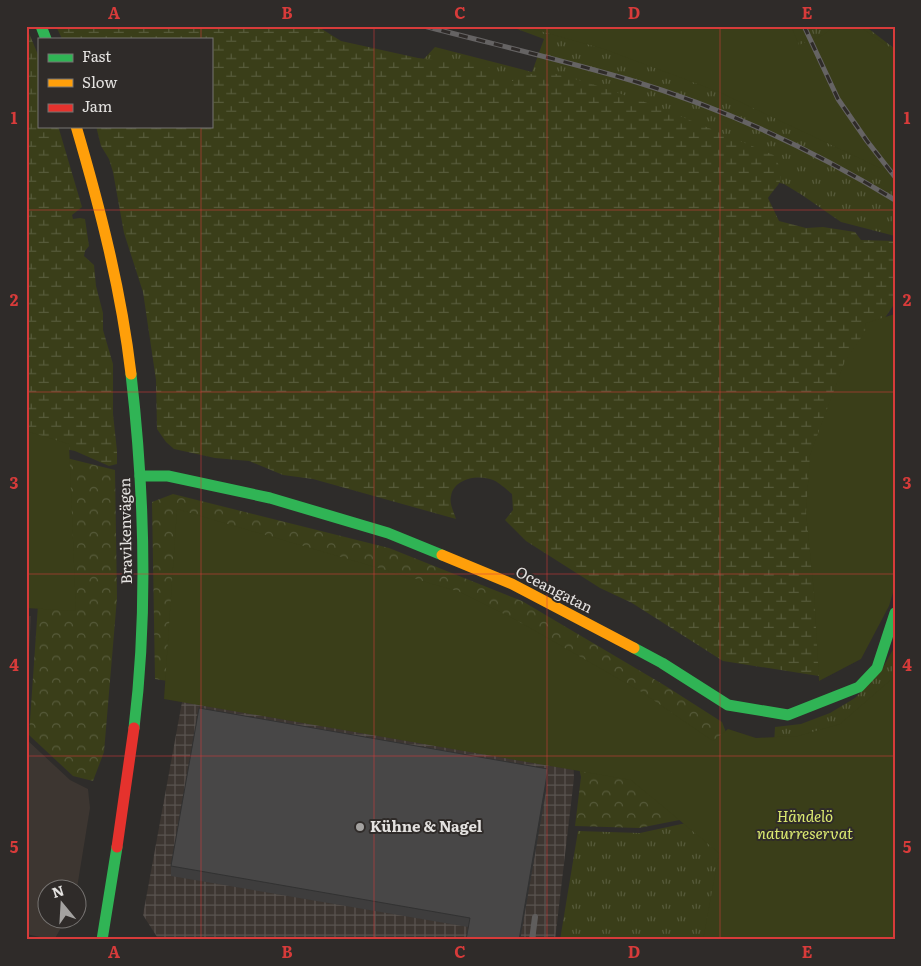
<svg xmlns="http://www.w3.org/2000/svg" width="921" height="966" viewBox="0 0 921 966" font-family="Literata,serif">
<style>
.built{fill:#3d3631}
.industrial{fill:url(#industrial-grid)}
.grass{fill:url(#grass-tufts)}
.forest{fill:url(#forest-crowns)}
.wetland{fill:url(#wetland-marsh)}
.park{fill:#3a3e19}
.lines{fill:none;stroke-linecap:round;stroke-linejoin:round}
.lane{stroke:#5f5d5c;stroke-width:6}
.fast{stroke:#30b455;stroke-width:11}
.slow{stroke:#ff9f0a;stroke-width:11}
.jam{stroke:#e5322d;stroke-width:11}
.rail-casing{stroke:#656363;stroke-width:5}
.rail{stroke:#2f2b29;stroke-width:3;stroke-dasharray:9;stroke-linecap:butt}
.wall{fill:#3e3d3d}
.shaded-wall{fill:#323232}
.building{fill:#484747;stroke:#323232}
.grid{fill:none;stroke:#d73b3a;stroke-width:1;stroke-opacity:0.55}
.poi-dot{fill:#a4a2a0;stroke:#2f2b29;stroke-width:2}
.labels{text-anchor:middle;stroke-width:4;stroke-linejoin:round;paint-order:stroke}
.street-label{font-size:15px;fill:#e4e2e0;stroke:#2f2b29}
.park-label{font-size:15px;font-style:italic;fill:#dcea71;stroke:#2f2b29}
.poi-label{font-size:15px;font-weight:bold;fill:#e4e2e0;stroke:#2f2b29;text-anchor:start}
.neatline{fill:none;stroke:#d73b3a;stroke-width:2}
.grid-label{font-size:16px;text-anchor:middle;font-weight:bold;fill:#d73b3a}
</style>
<defs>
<pattern id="industrial-grid" width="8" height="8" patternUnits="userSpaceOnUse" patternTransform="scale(1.25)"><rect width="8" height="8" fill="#3d3631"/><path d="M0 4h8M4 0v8" fill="none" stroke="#59534f"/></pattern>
<pattern id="grass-tufts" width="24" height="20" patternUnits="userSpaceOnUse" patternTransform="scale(1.25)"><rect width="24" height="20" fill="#3a3e19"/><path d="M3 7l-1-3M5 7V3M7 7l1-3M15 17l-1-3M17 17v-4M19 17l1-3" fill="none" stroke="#565a3a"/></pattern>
<pattern id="forest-crowns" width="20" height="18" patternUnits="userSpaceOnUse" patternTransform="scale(1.25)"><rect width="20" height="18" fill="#3a3e19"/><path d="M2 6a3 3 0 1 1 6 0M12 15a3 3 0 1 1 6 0" fill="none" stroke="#565a3a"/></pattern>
<pattern id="wetland-marsh" width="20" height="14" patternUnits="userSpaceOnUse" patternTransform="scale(1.25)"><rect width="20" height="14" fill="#3a3e19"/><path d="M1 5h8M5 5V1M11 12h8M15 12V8" fill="none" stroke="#565a3a"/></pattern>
</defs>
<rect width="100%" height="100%" fill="#2e2c2a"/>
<g class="built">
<polygon points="26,616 31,616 26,709"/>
<polygon points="26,739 70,780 88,789 90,808 77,888 48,888 48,918 66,919 54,940 26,934"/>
</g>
<polygon class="industrial" points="184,691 573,752 574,778 555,940 159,940 143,915"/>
<g class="grass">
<polygon points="509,26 865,26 895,49 895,236 841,222 802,195 784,184 759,178 423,60 435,47 532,72 544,39"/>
<polygon points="895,646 895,940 560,940 578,831 640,833 723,815 772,780 775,727 801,724 830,713 855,698 881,671"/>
</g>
<g class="forest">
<polygon points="26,448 115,470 117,598 104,752 93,781 73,776 29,735 38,605"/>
<polygon points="173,494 389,548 522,601 664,685 722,722 732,748 720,812 639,828 575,826 581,777 574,745 155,679 152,502"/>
</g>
<g class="wetland">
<polygon points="26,26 39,57 39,126 57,126 59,129 82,207 72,215 73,219 80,218 85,219 89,246 85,251 84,256 94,265 96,286 103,313 103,330 113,364 113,414 117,451 117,464 109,466 75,451 26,441"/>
<path d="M 56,26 L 317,26 L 341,41 L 418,58 L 449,62 L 478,62 L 490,68 L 496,79 L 513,81 L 519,74 L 533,74 L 541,70 L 586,82 L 656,106 L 776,156 C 778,165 784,177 778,185 C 775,189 771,193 768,198 L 779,221 L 806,228 L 823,227 L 855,232 L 861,240 L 895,241 L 895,303 L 878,328 L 825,677 L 723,661 L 632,603 L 600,588 L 526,541 L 505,520 L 513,510 L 512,494 C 507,490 500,483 493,480 C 479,474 454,478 451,496 C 449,504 454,512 456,519 L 313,479 L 283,475 L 249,461 L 215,458 L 174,449 L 166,442 L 157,429 L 156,380 L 143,292 L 124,233 L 113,172 L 109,159 L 101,146 L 96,126 L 211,126 L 211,39 L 62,39 Z"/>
</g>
<g class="park">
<polygon points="522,26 637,26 639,28 656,30 661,26 791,26 799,45 823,35 835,26 859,26 895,52 895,175 719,92 604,49"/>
<polygon points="895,314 895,586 889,606 861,659 819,681 814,592 806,512 810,455 845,361 865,332 866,323"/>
<polygon points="26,431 69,444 76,611 26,608"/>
<polygon points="177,509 460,592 516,620 640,691 713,741 728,729 756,738 798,736 840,724 894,677 895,673 895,887 892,891 895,892 895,940 703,940 719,853 631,780 164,699"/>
</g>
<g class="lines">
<polyline class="lane" points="532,940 535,917"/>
<g class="fast">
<polyline points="41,26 46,39"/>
<path d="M 131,374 C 144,488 148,613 134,728"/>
<polyline points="140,476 168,476 270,498 388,533 442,555"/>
<polyline points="634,648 662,663 728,705 788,715 859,687 877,668 895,613"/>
<polyline points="102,940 117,847"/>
</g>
<g class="slow">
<path d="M 76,126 C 100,208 121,289 131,374"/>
<polyline points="442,555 512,584 634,648"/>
</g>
<polyline class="jam" points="117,847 134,728"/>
<defs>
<g id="rail">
<path d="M 424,26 C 493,44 562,60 630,80 C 723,108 812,149 895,200"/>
<polyline points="804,26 838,99 867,141 895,177"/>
</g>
</defs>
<use href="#rail" class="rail-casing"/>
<use href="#rail" class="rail"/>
</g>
<polygon class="wall" points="548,779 520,940 466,940 468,927 171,876 171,866"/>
<polygon class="shaded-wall" points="548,769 548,779 520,940 519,940"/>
<polygon class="building" points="199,708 548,769 519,940 466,940 470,918 171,866"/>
<path class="grid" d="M 201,26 L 201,39M 374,26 L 374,940M 547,26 L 547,940M 720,26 L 720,940M 201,126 L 201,940M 26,210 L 895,210M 26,392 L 895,392M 26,574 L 895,574M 26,756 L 895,756"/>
<circle class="poi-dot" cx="360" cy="827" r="5"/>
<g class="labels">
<g class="street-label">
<text transform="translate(126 531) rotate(-91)" y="5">Bravikenvägen</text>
<text transform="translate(554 590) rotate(27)" y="5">Oceangatan</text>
</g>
<g class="park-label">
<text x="805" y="822">Händelö<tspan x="805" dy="17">naturreservat</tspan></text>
</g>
<g class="poi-label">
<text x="370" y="832">Kühne &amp; Nagel</text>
</g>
</g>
<rect width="921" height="966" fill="none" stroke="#2f2b29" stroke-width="55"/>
<rect x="38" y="38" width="175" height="90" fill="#2f2b29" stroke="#777472"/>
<rect x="48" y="54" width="25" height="8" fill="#30b455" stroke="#777472"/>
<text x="82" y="62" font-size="15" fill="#e4e2e0">Fast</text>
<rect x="48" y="79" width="25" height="8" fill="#ff9f0a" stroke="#777472"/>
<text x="82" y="88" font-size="15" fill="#e4e2e0">Slow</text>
<rect x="48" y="104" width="25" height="8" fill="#e5322d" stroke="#777472"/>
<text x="82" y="112" font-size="15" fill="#e4e2e0">Jam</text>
<g transform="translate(62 904) rotate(342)"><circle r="24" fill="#2f2b29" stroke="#777472"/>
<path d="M0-4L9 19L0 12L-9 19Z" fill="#a4a2a0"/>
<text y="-8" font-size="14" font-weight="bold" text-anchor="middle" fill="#e4e2e0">N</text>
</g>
<rect x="28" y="28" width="866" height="910" class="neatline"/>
<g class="grid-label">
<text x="114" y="19">A</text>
<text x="287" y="19">B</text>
<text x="460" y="19">C</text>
<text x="634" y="19">D</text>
<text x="807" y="19">E</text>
<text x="14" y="124">1</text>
<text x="907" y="124">1</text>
<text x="14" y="306">2</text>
<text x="907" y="306">2</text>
<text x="14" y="489">3</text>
<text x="907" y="489">3</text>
<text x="14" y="671">4</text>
<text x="907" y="671">4</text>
<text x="14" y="853">5</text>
<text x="907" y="853">5</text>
<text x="114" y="958">A</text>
<text x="287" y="958">B</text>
<text x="460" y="958">C</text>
<text x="634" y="958">D</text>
<text x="807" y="958">E</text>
</g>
</svg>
